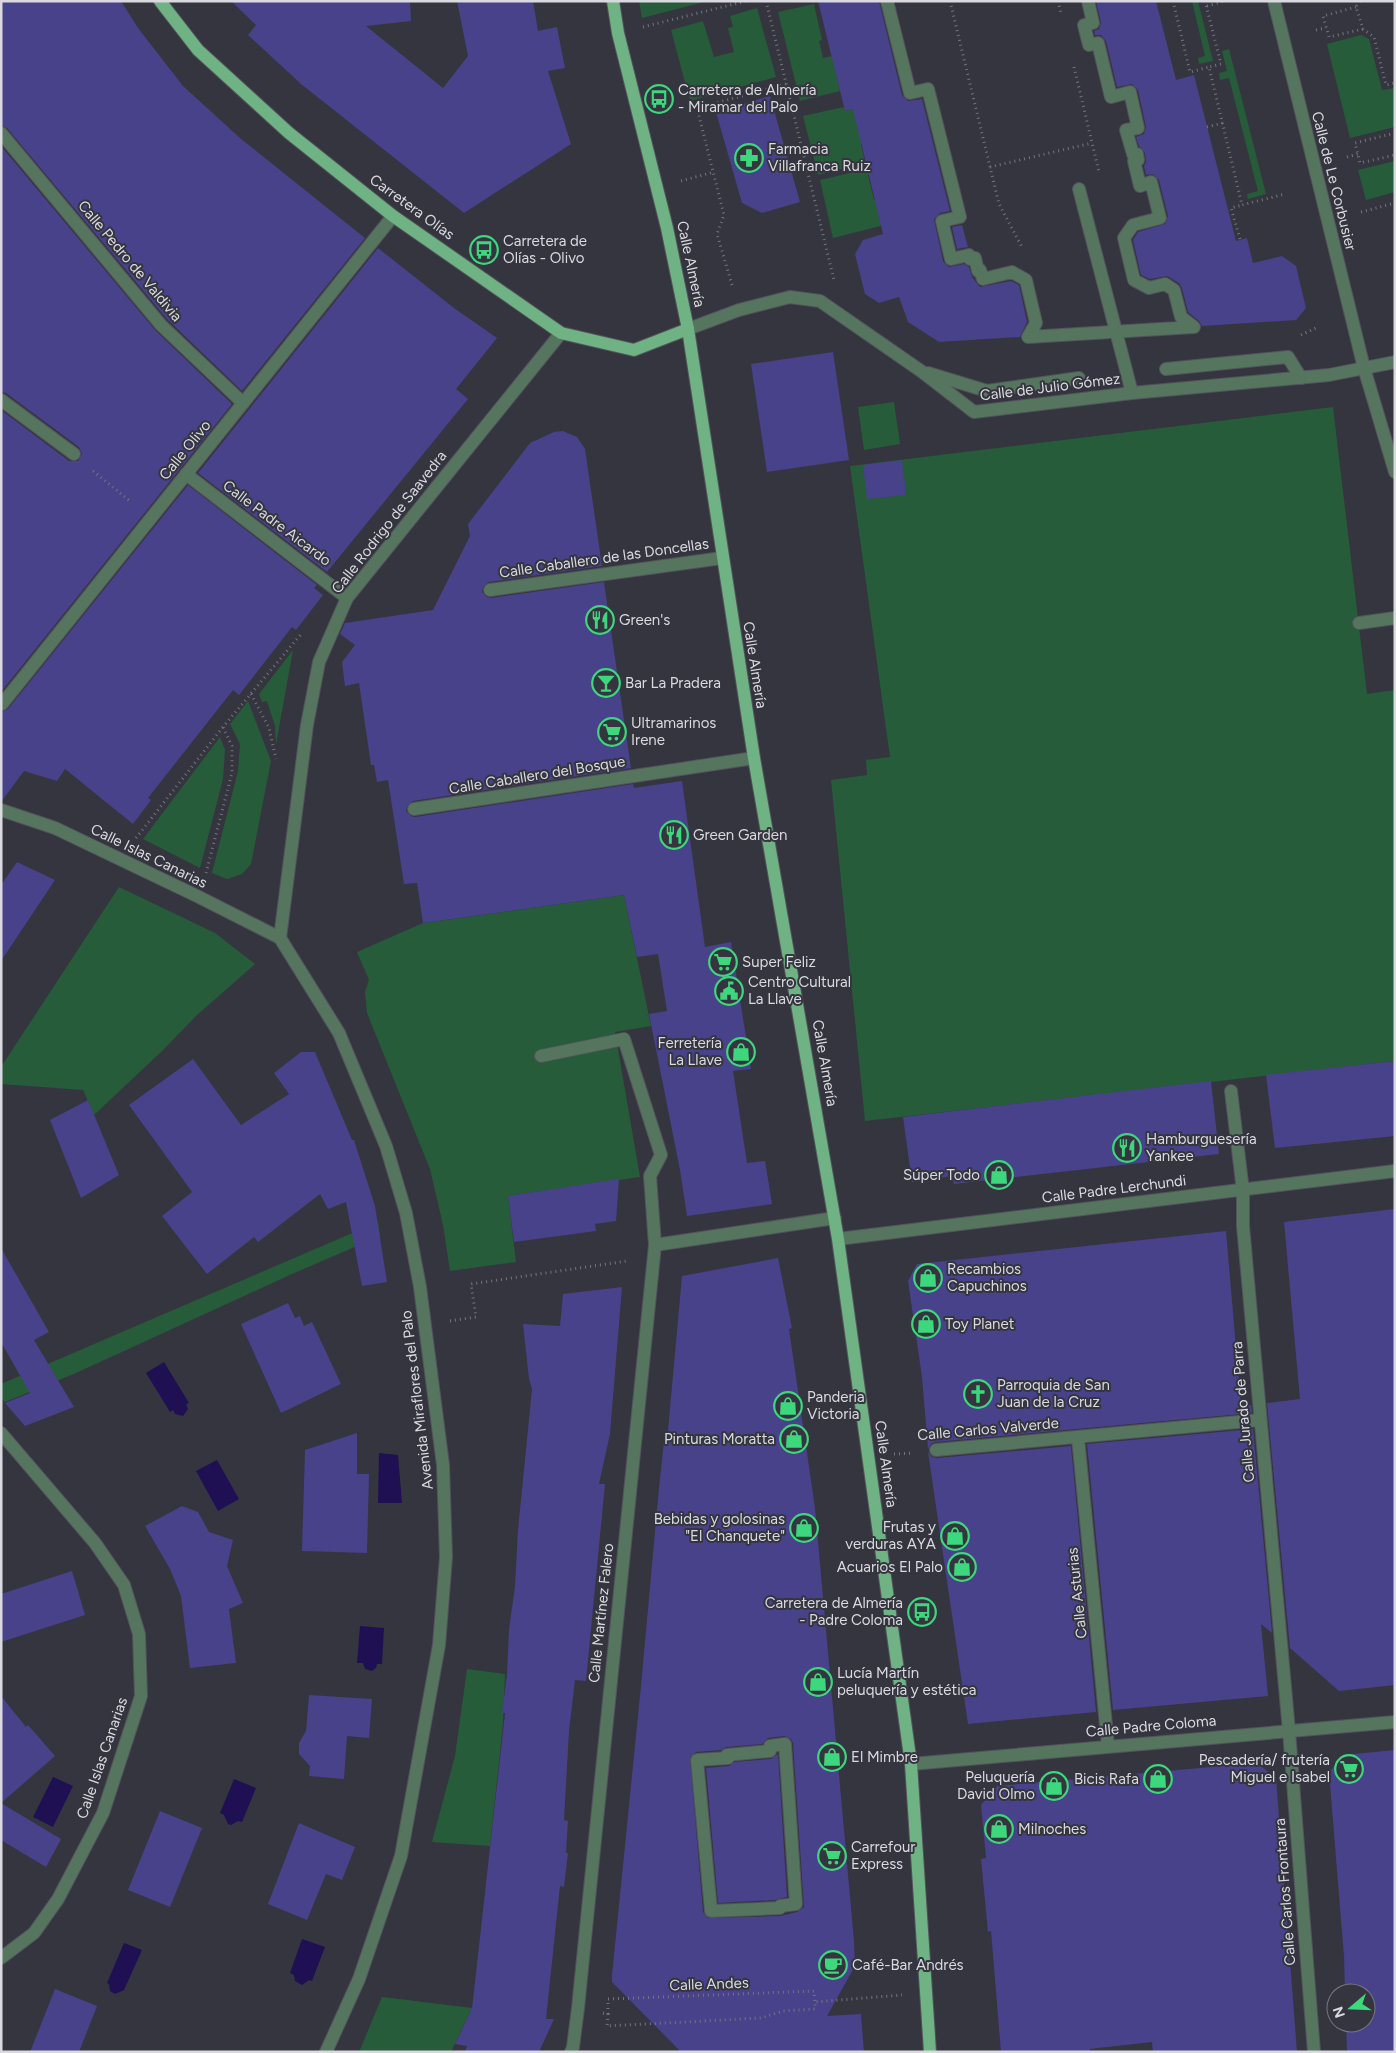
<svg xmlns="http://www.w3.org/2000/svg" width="1396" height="2053" viewBox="0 0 1396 2053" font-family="Figtree,sans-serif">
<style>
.green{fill:#265c3a}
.water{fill:#1e1053}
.building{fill:#474289;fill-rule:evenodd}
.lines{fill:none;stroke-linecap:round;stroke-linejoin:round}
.minor-casing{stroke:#53535c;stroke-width:14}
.major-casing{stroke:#53535c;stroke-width:14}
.path{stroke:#74747c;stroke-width:3;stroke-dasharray:1 4;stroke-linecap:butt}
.minor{stroke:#55755e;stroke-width:12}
.major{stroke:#6fb283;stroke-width:12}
.labels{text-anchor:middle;stroke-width:4;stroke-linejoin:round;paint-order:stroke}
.poi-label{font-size:15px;fill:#d9d9df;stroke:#35353f;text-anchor:start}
.street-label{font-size:15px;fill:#d9d9df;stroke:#35353f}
</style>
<rect width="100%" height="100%" fill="#35353f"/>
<g class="green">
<polygon points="639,1 708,1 642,18"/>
<polygon points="1192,1 1198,1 1213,61 1199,64 1198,58 1205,56"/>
<polygon points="814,4 822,40 819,41 823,58 832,56 840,91 800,101 778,12"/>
<polygon points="757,8 776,77 690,101 671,30 703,21 714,57 734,52 728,28 733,27 730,16"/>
<polygon points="1361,35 1369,39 1382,90 1395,88 1395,127 1350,138 1327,44"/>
<polygon points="1229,49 1266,194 1248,199 1247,194 1258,191 1229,78 1220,80 1219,73 1227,71 1222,51"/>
<polygon points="863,106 872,142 861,144 865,163 818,175 803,116 844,107 845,111"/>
<polygon points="1395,161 1395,192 1366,200 1358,170"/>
<polygon points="871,168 872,174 868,175 874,200 876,199 892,223 833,238 820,180"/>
<polygon points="894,402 900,444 864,450 858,407"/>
<polygon points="1333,407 1367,694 1395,690 1395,1061 865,1121 831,780 867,775 866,760 890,757 850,466"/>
<polygon points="293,650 276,744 275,726 267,701 262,702 259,694"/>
<polygon points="248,701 271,761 251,864 242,874 227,879 212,873 238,771 240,744 230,724"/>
<polygon points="220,737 225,750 223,779 200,868 143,839"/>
<polygon points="119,887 215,933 255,964 196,1016 161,1052 94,1115 83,1090 1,1084 1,1067"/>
<polygon points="624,895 651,1026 615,1032 640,1177 508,1196 516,1262 450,1271 443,1225 430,1169 367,1013 365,992 369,980 357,952 423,923"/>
<polygon points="378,1222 380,1236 292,1274 76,1373 5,1402 1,1398 1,1384"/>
<polygon points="467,1669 505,1674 503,1724 490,1846 432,1842 455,1756"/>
<polygon points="382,1997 472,2008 451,2052 359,2052"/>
</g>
<g class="water">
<polygon points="164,1362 189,1403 186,1404 188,1409 183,1416 175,1414 173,1410 170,1412 146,1373"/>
<polygon points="379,1453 398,1455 402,1503 378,1503"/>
<polygon points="217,1460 239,1499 218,1511 196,1471"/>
<polygon points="360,1626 384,1628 382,1664 377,1664 376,1668 372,1671 365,1669 363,1663 357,1663"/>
<polygon points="53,1777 73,1786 53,1827 33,1817"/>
<polygon points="234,1779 256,1788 242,1822 238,1821 231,1825 228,1824 224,1815 220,1813"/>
<polygon points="302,1939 325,1947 312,1981 309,1980 302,1985 295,1981 294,1975 290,1973"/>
<polygon points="124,1943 142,1950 124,1990 115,1994 110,1991 109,1984 107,1983"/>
</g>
<g class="building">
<polygon points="1,1 121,1 138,28 183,86 240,138 365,238 242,391 167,319 7,128 1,125"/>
<polygon points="231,1 410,1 411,21 366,26 443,88 468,56 457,1 533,1 538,31 557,27 565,68 548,71 571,144 464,213 301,84 248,35 256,25"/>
<polygon points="818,1 879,1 902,95 908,101 922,99 950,211 940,213 934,219 943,261 949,267 964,264 969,267 972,277 980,287 1011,281 1019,285 1027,322 1020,337 939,342 908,322 899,297 879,303 865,294 855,254 863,240 883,234 853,109 845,111"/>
<polygon points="1096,1 1156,1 1176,80 1194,75 1236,241 1247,238 1253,263 1282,256 1296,266 1306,308 1296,320 1202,326 1199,321 1188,312 1182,288 1179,283 1167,276 1150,279 1141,275 1133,240 1138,232 1165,224 1168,216 1159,180 1153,174 1146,175 1144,166 1146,162 1145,153 1139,146 1136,137 1144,134 1146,127 1138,90 1132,84 1117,87 1106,41 1101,35 1095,35 1094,31 1099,29 1101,22"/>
<polygon points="770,96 800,202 762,213 742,203 716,112"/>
<polygon points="1,146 155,330 232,404 1,692 1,410 69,461 78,461 82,454 79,447 6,393 1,392"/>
<polygon points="962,225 968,247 957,249 952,227"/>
<polygon points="378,248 454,308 497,338 456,389 468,399 327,572 198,473"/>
<polygon points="833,352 849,460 767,472 751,364"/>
<polygon points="563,431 577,437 585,449 602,566 489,582 483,587 482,592 487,597 491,598 604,582 631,768 413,801 407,806 406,811 411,816 415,817 633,784 634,788 682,781 705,947 731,942 751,1069 733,1071 747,1163 765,1161 772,1204 687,1216 680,1170 649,1014 667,1011 658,954 637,957 624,895 423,923 417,883 404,884 388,780 377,782 374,765 371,765 359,683 345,686 342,662 355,645 340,634 345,623 433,610 470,536 468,524 530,443 554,432"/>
<polygon points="902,460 906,495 867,499 863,465"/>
<polygon points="188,485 317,585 314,588 323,595 296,630 292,627 239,695 233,690 148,798 151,800 133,824 65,769 57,781 24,771 1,802 1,712 8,709"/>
<polygon points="17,862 55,880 1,961 1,885"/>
<polygon points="301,1052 315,1052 352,1140 354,1140 375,1206 387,1282 362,1286 346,1202 328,1209 320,1194 258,1242 254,1237 207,1274 162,1216 192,1192 129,1105 193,1059 241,1125 289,1094 274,1073"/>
<polygon points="1395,1061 1395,1136 1275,1148 1266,1075"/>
<polygon points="1211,1081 1219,1154 954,1184 952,1176 912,1182 903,1117"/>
<polygon points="88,1100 119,1175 81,1198 50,1120"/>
<polygon points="619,1179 616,1221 595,1224 596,1231 514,1242 508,1196"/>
<polygon points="1395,1209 1395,1685 1339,1691 1290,1648 1267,1403 1300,1399 1284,1222"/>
<polygon points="1226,1231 1241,1406 1251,1405 1252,1413 935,1442 931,1444 928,1449 922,1377 908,1281 917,1264"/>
<polygon points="1,1248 49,1332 34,1340 74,1407 25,1426 5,1403 30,1393 1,1342"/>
<path d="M 778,1258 L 792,1328 L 789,1329 L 815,1508 L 854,1941 L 855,1966 L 827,2016 L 861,2014 L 864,2052 L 681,2052 L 612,1982 L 612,1975 L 641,1686 L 659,1488 L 664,1441 L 667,1441 L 682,1276 ZM 784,1736 L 791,1739 L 793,1743 L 804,1907 L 797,1912 L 780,1916 L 708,1918 L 703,1912 L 690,1757 L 696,1752 L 721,1750 L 726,1747 L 762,1744 L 768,1738 Z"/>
<polygon points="622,1287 610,1434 599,1484 605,1484 586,1681 575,1680 569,1731 564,1820 568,1821 566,1853 568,1853 564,1887 560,1886 546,2019 554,2019 539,2052 465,2052 467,2046 455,2044 472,2008 474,1991 505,1713 502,1713 507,1674 509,1630 515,1586 518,1530 532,1389 529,1379 523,1324 560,1326 563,1294"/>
<polygon points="288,1303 295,1318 300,1316 304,1326 312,1322 341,1384 281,1413 241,1324"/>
<polygon points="1253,1429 1272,1633 1261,1624 1268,1696 1113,1710 1087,1444"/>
<polygon points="357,1433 357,1474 369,1474 367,1553 302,1551 305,1450"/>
<polygon points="1071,1446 1096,1712 968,1724 928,1452 932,1457 937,1458"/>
<polygon points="182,1506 198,1512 209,1532 233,1540 227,1566 243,1603 229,1609 236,1663 190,1668 181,1596 170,1569 145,1526"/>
<polygon points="72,1571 85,1615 1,1642 1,1594"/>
<polygon points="309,1695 372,1699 369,1738 347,1736 344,1779 309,1776 310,1766 299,1754 299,1743 306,1731"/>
<polygon points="1,1696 26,1727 28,1725 55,1756 1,1803 61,1839 46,1867 1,1840"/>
<polygon points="1395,1750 1395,2052 1347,2052 1346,2023 1366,2023 1366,1993 1345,1993 1344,1956 1329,1772 1344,1755"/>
<polygon points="778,1754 787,1897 775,1900 718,1903 706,1768 729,1766 734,1762 771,1759"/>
<polygon points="1257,1763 1276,1778 1297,2052 1153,2052 1152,2042 1090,2049 1089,2052 1001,2052 991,1931 988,1932 981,1859 986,1858 981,1805 997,1786"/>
<polygon points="160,1811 202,1828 170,1907 128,1890"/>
<polygon points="299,1823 355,1847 342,1880 326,1874 307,1920 268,1904"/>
<polygon points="55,1989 97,2006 79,2052 30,2052"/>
</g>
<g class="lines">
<defs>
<g id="minor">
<polyline points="887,1 910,93 928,89 960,217 942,221 951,259 969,255 970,259 975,258 978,271 980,270 983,279 1012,272 1026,280 1036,323 1028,337 1194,327 1181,317 1174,290 1165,284 1149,288 1134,280 1124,238 1133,225 1160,218 1151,182 1140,186 1134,161 1138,160 1137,154 1133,154 1126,130 1138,128 1130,92 1111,97 1098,43 1089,45 1084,25 1093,23 1088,1"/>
<polyline points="1274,1 1364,368 1395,472"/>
<polyline points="1,133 161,325 243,403"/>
<polyline points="1079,189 1132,393"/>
<polyline points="688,329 739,310 790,297 820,301 921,371 974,412 1132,393 1329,375 1395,362"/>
<polyline points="1166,369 1288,357 1301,378"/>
<polyline points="928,373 987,391 1079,378"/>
<polyline points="1,400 74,454"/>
<polyline points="186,474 347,598"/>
<polyline points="490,590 722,558"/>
<polyline points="1359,623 1395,618"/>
<polyline points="2,704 393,216"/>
<polyline points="414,809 754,758"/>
<polyline points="1,810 55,828 197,896 280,938"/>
<polyline points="280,938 339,1033 386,1146 406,1213 420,1287 443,1465 446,1557 439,1645 401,1856 359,1979 326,2052"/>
<polyline points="280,938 307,725 319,662 347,598 561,333"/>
<polyline points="541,1056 624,1039 661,1155 650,1176 655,1245 578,2008 573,2047 571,2052"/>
<polyline points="1231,1091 1243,1191 1243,1226 1289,1731 1314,2052"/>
<polyline points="838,1239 1395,1171"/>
<polyline points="655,1245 835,1218"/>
<polyline points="1,1433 95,1543 124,1585 139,1634 141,1696 103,1813 58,1899 34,1933 1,1958"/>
<polyline points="1078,1438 1108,1746"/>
<polyline points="936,1450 1260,1420"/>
<polygon points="785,1744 796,1904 780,1906 780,1908 711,1911 697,1760 728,1758 727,1755 770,1751 770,1746"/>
<polyline points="911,1764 1395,1722"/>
</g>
<g id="major">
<polyline points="160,1 198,50 289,133 393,216 561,333 634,350 688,329"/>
<polyline points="613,1 618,33 667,228 688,329 754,758 838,1239 911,1764 930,2052"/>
</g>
</defs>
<use href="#minor" class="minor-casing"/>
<use href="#major" class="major-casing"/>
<g class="path">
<polyline points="766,1 834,280"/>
<polyline points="950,1 999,204 1023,249"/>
<polyline points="1058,1 1061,14"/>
<polyline points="1173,1 1190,72 1209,67 1242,205 1285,194"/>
<polyline points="1205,1 1221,64 1209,67"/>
<polyline points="1360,1 1356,7 1363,29 1374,37 1386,85 1395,83"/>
<polyline points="1207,6 1224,1"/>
<polyline points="1356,7 1323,16 1329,37 1363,29"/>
<polyline points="643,27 746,1"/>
<polyline points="1316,30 1326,28"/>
<polyline points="1074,67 1099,172"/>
<polyline points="1207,127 1223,123"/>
<polyline points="1395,133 1355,143 1360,163 1395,155"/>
<polyline points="1347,157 1358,154"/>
<polyline points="990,167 1092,143"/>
<polyline points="681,181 714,172"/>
<polyline points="1361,212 1395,203"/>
<polyline points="1240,239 1231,208 1242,205"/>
<polyline points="732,285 717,234 724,215 697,108 786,84"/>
<polyline points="1301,335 1318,327"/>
<polyline points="93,471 131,502"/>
<polyline points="251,694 269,728 276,759"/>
<polyline points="136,838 223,727 302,633"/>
<polyline points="206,873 232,773 232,746 223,727"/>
<polyline points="450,1321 476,1317 471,1284 627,1261"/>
<polyline points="894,1454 913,1453"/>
<polyline points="603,2013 608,2014 607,2026 761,2018 783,2011 815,2009 815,2002 902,1995"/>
<polyline points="608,2014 608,1999 814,1991 815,2002"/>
</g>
<use href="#minor" class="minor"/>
<use href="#major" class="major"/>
</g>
<defs>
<symbol id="bus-ring" viewBox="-11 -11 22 22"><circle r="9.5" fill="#35353f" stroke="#3dd77d" stroke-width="1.5"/><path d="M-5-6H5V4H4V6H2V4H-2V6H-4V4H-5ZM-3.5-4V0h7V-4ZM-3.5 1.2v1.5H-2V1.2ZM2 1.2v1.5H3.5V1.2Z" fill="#3dd77d"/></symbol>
<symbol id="pharmacy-ring" viewBox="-11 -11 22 22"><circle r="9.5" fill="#35353f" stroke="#3dd77d" stroke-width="1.5"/><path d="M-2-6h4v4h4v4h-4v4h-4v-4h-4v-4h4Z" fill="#3dd77d"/></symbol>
<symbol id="restaurant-ring" viewBox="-11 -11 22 22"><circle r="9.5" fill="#35353f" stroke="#3dd77d" stroke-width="1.5"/><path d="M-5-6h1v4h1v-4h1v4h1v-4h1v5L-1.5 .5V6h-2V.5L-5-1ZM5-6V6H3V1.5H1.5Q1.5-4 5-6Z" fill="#3dd77d"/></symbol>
<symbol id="bar-ring" viewBox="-11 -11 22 22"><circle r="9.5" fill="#35353f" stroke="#3dd77d" stroke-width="1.5"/><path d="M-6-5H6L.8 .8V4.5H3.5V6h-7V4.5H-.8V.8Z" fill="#3dd77d"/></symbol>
<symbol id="supermarket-ring" viewBox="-11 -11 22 22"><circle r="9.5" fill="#35353f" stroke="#3dd77d" stroke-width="1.5"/><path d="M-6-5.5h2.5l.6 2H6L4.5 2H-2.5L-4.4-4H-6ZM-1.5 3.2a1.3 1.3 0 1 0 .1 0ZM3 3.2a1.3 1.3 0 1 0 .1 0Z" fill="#3dd77d"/></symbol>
<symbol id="civic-ring" viewBox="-11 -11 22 22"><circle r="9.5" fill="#35353f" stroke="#3dd77d" stroke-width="1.5"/><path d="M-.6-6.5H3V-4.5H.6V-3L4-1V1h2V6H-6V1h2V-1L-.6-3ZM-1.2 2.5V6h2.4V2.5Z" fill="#3dd77d"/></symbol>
<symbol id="shop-ring" viewBox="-11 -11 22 22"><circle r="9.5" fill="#35353f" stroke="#3dd77d" stroke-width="1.5"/><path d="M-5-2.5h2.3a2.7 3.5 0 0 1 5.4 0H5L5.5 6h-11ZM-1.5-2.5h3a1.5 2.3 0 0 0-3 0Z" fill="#3dd77d"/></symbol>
<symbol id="church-ring" viewBox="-11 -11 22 22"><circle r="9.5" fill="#35353f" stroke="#3dd77d" stroke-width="1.5"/><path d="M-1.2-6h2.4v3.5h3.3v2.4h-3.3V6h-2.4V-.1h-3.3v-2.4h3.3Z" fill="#3dd77d"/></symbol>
<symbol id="cafe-ring" viewBox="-11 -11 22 22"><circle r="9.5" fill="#35353f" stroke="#3dd77d" stroke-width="1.5"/><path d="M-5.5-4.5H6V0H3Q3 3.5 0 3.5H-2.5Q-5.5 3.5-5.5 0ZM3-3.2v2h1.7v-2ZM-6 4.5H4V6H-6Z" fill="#3dd77d"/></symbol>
</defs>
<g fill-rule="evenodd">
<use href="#bus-ring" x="643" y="83" width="32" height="32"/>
<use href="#pharmacy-ring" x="733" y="142" width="32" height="32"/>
<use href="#bus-ring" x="468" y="234" width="32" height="32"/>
<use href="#restaurant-ring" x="584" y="604" width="32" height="32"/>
<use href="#bar-ring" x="590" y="667" width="32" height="32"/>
<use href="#supermarket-ring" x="596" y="716" width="32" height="32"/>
<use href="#restaurant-ring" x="658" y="819" width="32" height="32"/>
<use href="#supermarket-ring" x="707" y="946" width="32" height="32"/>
<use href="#civic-ring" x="713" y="975" width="32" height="32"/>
<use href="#shop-ring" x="725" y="1036" width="32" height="32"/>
<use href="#restaurant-ring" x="1111" y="1132" width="32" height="32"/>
<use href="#shop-ring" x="983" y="1159" width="32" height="32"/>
<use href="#shop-ring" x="912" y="1262" width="32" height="32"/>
<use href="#shop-ring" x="910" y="1308" width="32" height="32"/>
<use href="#church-ring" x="962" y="1378" width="32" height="32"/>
<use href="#shop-ring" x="772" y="1390" width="32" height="32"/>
<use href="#shop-ring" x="778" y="1423" width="32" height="32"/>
<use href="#shop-ring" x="788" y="1512" width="32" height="32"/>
<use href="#shop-ring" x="939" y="1520" width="32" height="32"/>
<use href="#shop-ring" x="946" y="1551" width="32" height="32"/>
<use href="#bus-ring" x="906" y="1596" width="32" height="32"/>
<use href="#shop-ring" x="802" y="1666" width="32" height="32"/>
<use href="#shop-ring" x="816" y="1741" width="32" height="32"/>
<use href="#supermarket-ring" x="1333" y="1753" width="32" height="32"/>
<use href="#shop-ring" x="1142" y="1763" width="32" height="32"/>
<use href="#shop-ring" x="1038" y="1770" width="32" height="32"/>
<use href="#shop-ring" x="983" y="1813" width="32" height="32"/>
<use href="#supermarket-ring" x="816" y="1840" width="32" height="32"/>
<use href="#cafe-ring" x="817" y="1949" width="32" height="32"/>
</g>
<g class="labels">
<g class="poi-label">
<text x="678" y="95">Carretera de Almería<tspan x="678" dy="17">- Miramar del Palo</tspan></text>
<text x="768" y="154">Farmacia<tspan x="768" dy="17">Villafranca Ruiz</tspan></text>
<text x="503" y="246">Carretera de<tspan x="503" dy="17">Olías - Olivo</tspan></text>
<text x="619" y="625">Green's</text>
<text x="625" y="688">Bar La Pradera</text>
<text x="631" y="728">Ultramarinos<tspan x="631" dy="17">Irene</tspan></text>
<text x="693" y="840">Green Garden</text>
<text x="742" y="967">Super Feliz</text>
<text x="748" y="987">Centro Cultural<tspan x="748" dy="17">La Llave</tspan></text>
<text x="722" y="1048" text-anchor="end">Ferretería<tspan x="722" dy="17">La Llave</tspan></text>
<text x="1146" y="1144">Hamburguesería<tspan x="1146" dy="17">Yankee</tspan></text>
<text x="980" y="1180" text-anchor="end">Súper Todo</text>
<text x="947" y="1274">Recambios<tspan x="947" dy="17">Capuchinos</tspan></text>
<text x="945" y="1329">Toy Planet</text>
<text x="997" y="1390">Parroquia de San<tspan x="997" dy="17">Juan de la Cruz</tspan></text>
<text x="807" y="1402">Panderia<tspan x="807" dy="17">Victoria</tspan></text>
<text x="775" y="1444" text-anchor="end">Pinturas Moratta</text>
<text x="785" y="1524" text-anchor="end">Bebidas y golosinas<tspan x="785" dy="17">"El Chanquete"</tspan></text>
<text x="936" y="1532" text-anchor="end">Frutas y<tspan x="936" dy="17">verduras AYA</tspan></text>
<text x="943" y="1572" text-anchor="end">Acuarios El Palo</text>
<text x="903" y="1608" text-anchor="end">Carretera de Almería<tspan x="903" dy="17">- Padre Coloma</tspan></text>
<text x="837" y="1678">Lucía Martín<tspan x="837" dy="17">peluquería y estética</tspan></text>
<text x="851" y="1762">El Mimbre</text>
<text x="1330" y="1765" text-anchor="end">Pescadería/ frutería<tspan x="1330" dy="17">Miguel e Isabel</tspan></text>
<text x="1035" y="1782" text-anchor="end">Peluquería<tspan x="1035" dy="17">David Olmo</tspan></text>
<text x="1139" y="1784" text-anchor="end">Bicis Rafa</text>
<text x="1018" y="1834">Milnoches</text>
<text x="851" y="1852">Carrefour<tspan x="851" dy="17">Express</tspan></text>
<text x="852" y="1970">Café-Bar Andrés</text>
</g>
<g class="street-label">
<text transform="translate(1334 181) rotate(76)" y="5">Calle de Le Corbusier</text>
<text transform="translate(412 207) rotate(36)" y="5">Carretera Olías</text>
<text transform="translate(130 261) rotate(50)" y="5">Calle Pedro de Valdivia</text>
<text transform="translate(691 264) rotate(78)" y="5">Calle Almería</text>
<text transform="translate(1050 387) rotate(-7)" y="5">Calle de Julio Gómez</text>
<text transform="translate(185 450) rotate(-51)" y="5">Calle Olivo</text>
<text transform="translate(389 522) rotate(-52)" y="5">Calle Rodrigo de Saavedra</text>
<text transform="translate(277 523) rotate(37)" y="5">Calle Padre Aicardo</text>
<text transform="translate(604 558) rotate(-8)" y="5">Calle Caballero de las Doncellas</text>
<text transform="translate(755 665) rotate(81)" y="5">Calle Almería</text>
<text transform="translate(537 775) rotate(-9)" y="5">Calle Caballero del Bosque</text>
<text transform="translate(149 856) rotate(26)" y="5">Calle Islas Canarias</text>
<text transform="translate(825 1063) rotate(80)" y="5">Calle Almería</text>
<text transform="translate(1114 1189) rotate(-7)" y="5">Calle Padre Lerchundi</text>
<text transform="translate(417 1400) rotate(-97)" y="5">Avenida Miraflores del Palo</text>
<text transform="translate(1243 1412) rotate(-95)" y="5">Calle Jurado de Parra</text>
<text transform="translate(988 1429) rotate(-5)" y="5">Calle Carlos Valverde</text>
<text transform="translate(886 1464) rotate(82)" y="5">Calle Almería</text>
<text transform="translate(1077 1593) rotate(-96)" y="5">Calle Asturias</text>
<text transform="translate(601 1613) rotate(-84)" y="5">Calle Martínez Falero</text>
<text transform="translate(1151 1726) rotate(-5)" y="5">Calle Padre Coloma</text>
<text transform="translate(102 1758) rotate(-71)" y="5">Calle Islas Canarias</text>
<text transform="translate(1285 1892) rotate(-94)" y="5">Calle Carlos Frontaura</text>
<text transform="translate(709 1984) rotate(-2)" y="5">Calle Andes</text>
</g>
</g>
<rect width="1396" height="2053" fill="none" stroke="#d9d9df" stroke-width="5"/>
<g transform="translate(1351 2008) rotate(251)"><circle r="24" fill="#35353f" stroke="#77777f"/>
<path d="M0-4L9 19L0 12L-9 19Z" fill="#3dd77d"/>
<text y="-8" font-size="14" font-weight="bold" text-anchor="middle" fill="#d9d9df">N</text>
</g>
</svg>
